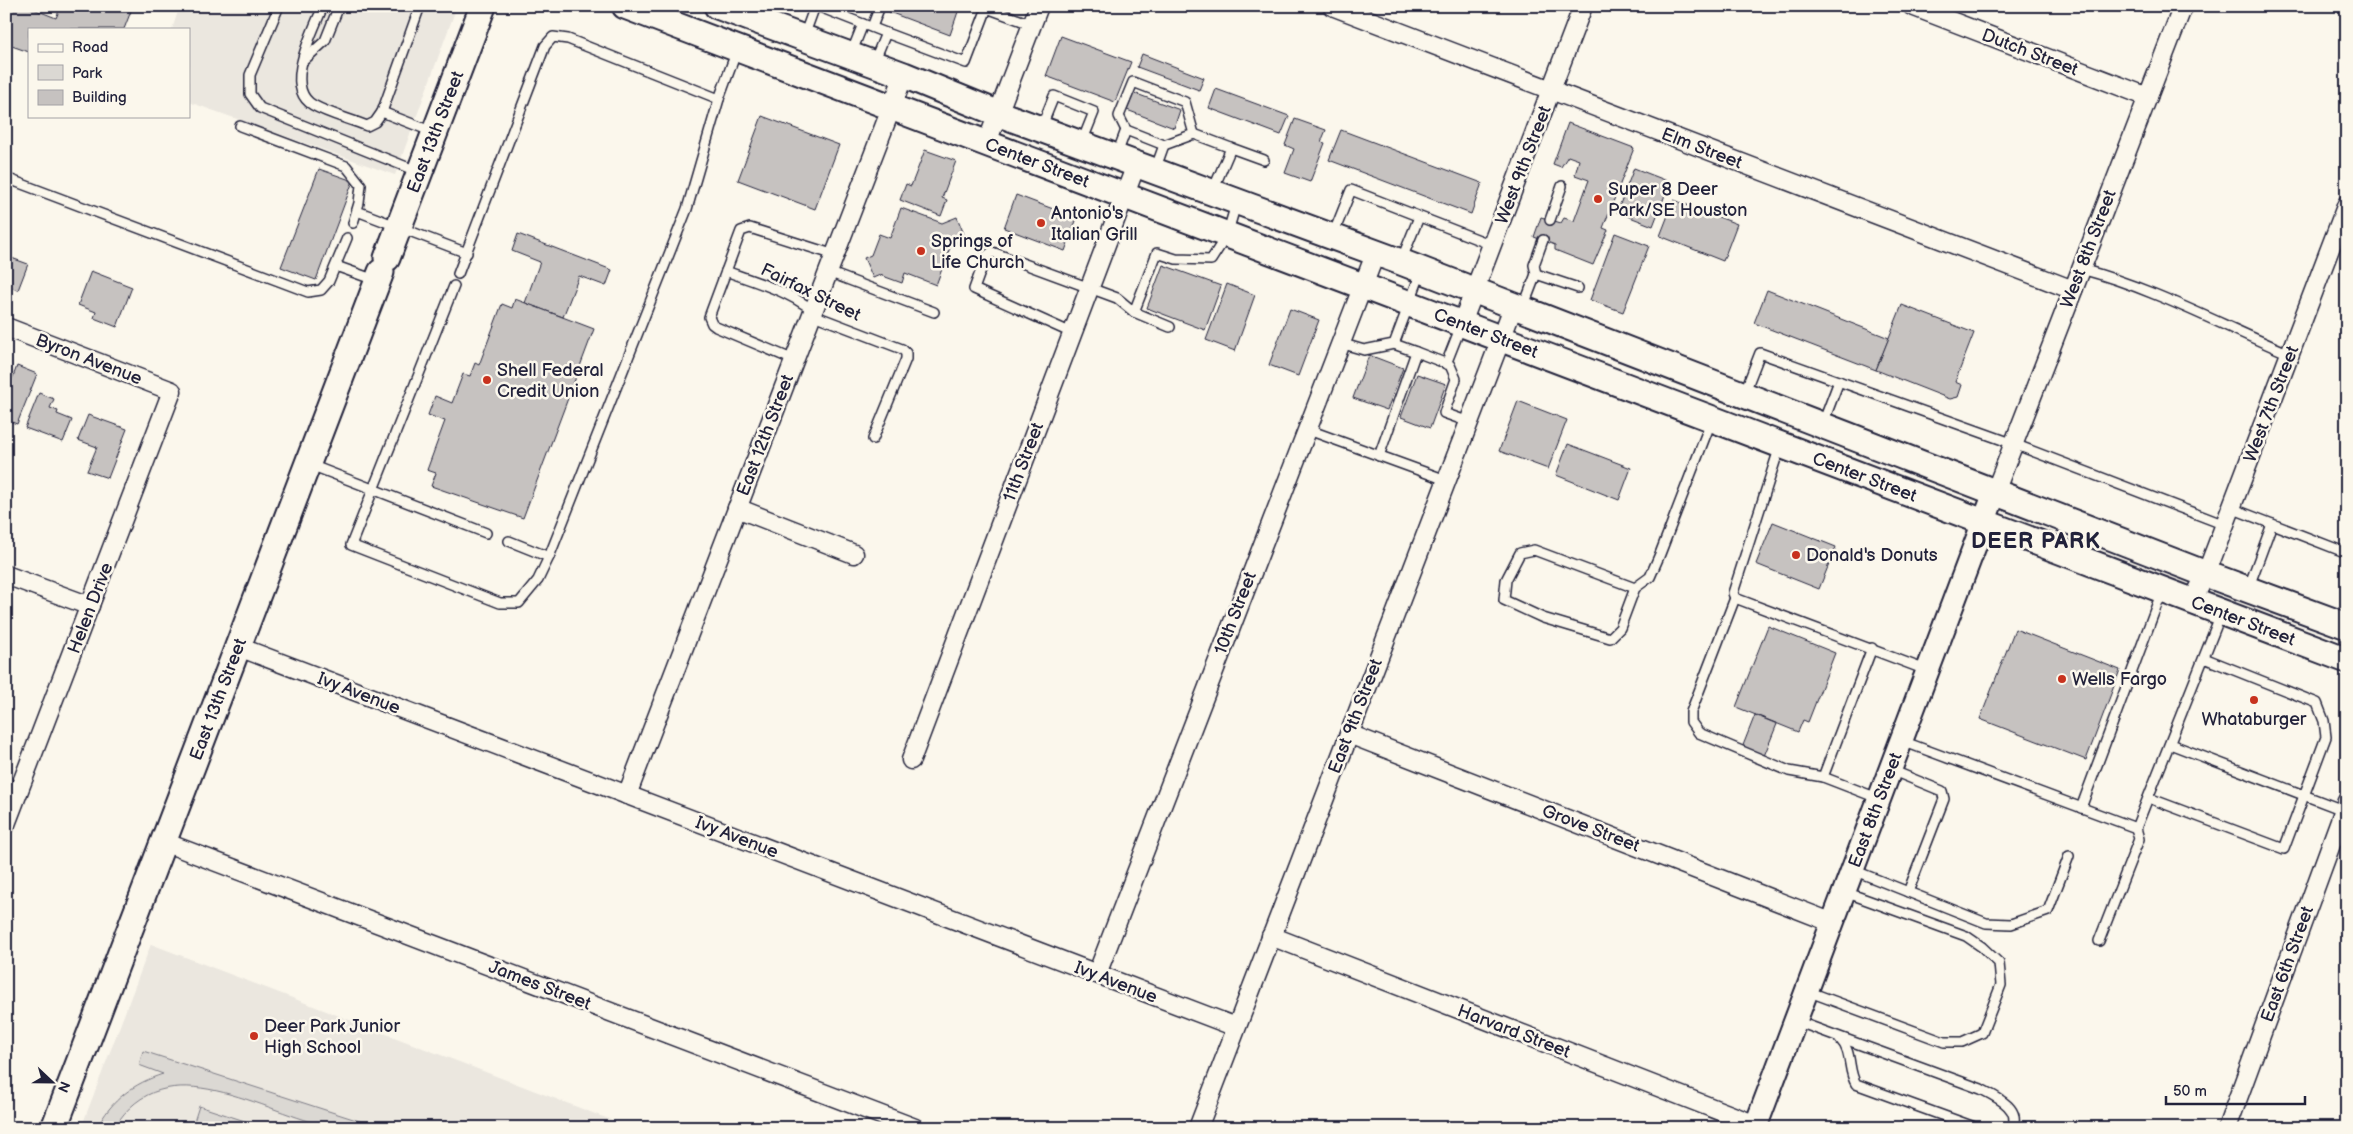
<svg xmlns="http://www.w3.org/2000/svg" width="2353" height="1134" viewBox="0 0 2353 1134" font-family="'Balsamiq Sans',sans-serif">
<style>
.built{fill:#ebe7df}
.green{fill:#dbd8d3;stroke:#7e7d87}
.building{fill:#c6c2c0;stroke:#22223b}
.lines{fill:none;stroke-linecap:round;stroke-linejoin:round}
.service-casing{stroke:#22223b;stroke-width:12}
.minor-casing{stroke:#22223b;stroke-width:21}
.tertiary-casing{stroke:#22223b;stroke-width:26}
.secondary-casing{stroke:#22223b;stroke-width:29}
.service{stroke:#fbf7ec;stroke-width:9}
.minor{stroke:#fbf7ec;stroke-width:18}
.tertiary{stroke:#fbf7ec;stroke-width:22}
.secondary{stroke:#fbf7ec;stroke-width:25}
.poi-dot{fill:#c8321e;stroke:#fbf7ec;stroke-width:2}
.labels{text-anchor:middle;stroke-width:5;stroke-linejoin:round;paint-order:stroke}
.street-label{font-size:18px;fill:#22223b;stroke:#fbf7ec}
.poi-label{font-size:18px;fill:#22223b;stroke:#fbf7ec;text-anchor:start}
.district-label{font-size:22px;font-weight:bold;letter-spacing:1px;fill:#22223b;stroke:#fbf7ec}
</style>
<rect width="100%" height="100%" fill="#fbf7ec"/>
<filter id="ink" filterUnits="userSpaceOnUse"><feTurbulence type="fractalNoise" baseFrequency=".02" numOctaves="2"/><feDisplacementMap in="SourceGraphic" scale="10" xChannelSelector="R" yChannelSelector="G"/><feConvolveMatrix kernelMatrix="1 2 1 2 8 2 1 2 1" color-interpolation-filters="sRGB"/></filter>
<g filter="url(#ink)">
<g class="built">
<polygon points="180,6 457,6 395,175 189,102 189,29 172,29"/>
<polygon points="151,944 632,1128 81,1128"/>
</g>
<g class="green">
<path d="M 143,1051 L 381,1128 C 366,1128 347,1130 332,1127 C 263,1114 165,1043 114,1128 L 97,1128 C 111,1100 134,1083 163,1074 L 139,1065 Z"/>
<polygon points="199,1106 266,1128 192,1128"/>
</g>
<g class="building">
<polygon points="6,6 26,6 56,18 61,6 133,6 124,29 29,29 29,52 6,44"/>
<polygon points="891,6 960,6 950,35 889,12"/>
<polygon points="1061,36 1131,62 1115,102 1046,76"/>
<polygon points="1142,54 1204,78 1199,90 1137,67"/>
<polygon points="1216,89 1289,116 1281,135 1209,108"/>
<polygon points="1134,93 1180,110 1174,128 1127,110"/>
<polygon points="762,116 839,145 815,209 738,180"/>
<polygon points="1295,119 1326,130 1321,142 1325,143 1310,182 1285,173 1294,149 1285,145"/>
<polygon points="1568,123 1634,148 1603,228 1608,230 1593,265 1555,250 1555,245 1534,237 1541,217 1561,223 1564,218 1574,221 1589,180 1575,175 1579,160 1568,156 1561,167 1553,164"/>
<polygon points="1341,130 1482,183 1471,214 1329,160"/>
<polygon points="925,150 956,161 942,198 947,200 941,216 900,200 906,184 911,186"/>
<polygon points="1634,168 1670,182 1653,226 1617,212"/>
<polygon points="319,169 353,181 316,280 281,267"/>
<polygon points="1016,195 1077,218 1065,251 1004,228"/>
<polygon points="1674,200 1737,224 1723,261 1660,236"/>
<polygon points="901,208 942,223 957,217 966,239 951,245 936,285 905,273 902,283 880,275 873,278 864,258 871,255 879,234 890,238"/>
<polygon points="1615,233 1649,246 1623,312 1590,300"/>
<polygon points="518,234 612,270 606,286 579,276 563,317 525,303 540,262 512,251"/>
<polygon points="6,256 28,264 18,290 6,286"/>
<polygon points="1163,265 1221,286 1205,330 1147,308"/>
<polygon points="91,271 132,287 117,327 94,318 96,312 78,305"/>
<polygon points="1227,284 1255,295 1235,351 1206,340"/>
<polygon points="1767,290 1889,338 1876,370 1754,323"/>
<polygon points="515,299 594,329 523,518 431,486 436,473 427,470 445,421 428,415 435,396 452,403 463,374 470,376 475,363 479,365 502,304 512,308"/>
<polygon points="1902,305 1974,333 1955,382 1962,385 1958,397 1950,399 1876,370"/>
<polygon points="1290,309 1319,320 1298,376 1269,365"/>
<polygon points="1369,355 1403,368 1387,410 1353,398"/>
<polygon points="17,366 37,374 17,424 6,420 6,389 8,390"/>
<polygon points="1417,374 1446,384 1430,428 1401,417"/>
<polygon points="39,393 54,399 50,408 58,411 57,414 72,420 63,442 25,428"/>
<polygon points="1518,401 1567,420 1548,469 1499,451"/>
<polygon points="88,415 127,429 108,478 87,471 97,447 78,440"/>
<polygon points="1568,444 1631,468 1619,500 1556,475"/>
<polygon points="1773,522 1836,547 1819,589 1756,564"/>
<polygon points="1768,626 1835,653 1808,722 1803,720 1798,732 1736,707"/>
<polygon points="2015,629 2120,670 2086,760 1980,719"/>
<polygon points="1755,715 1777,724 1764,756 1742,748"/>
</g>
<g class="lines">
<defs>
<g id="service">
<polyline points="279,6 250,75 250,94 260,108 419,172"/>
<path d="M 323,6 C 314,30 282,87 313,105 C 329,114 350,119 367,126 L 375,122 L 382,112 L 420,6"/>
<polyline points="817,6 886,33"/>
<polyline points="872,27 880,6"/>
<polyline points="804,36 815,6"/>
<polyline points="851,54 863,24"/>
<polyline points="303,61 325,41 339,6"/>
<polyline points="874,62 886,33 966,63 987,8 1033,25"/>
<polyline points="382,112 433,132"/>
<polyline points="240,126 346,166 361,185 359,203 353,223"/>
<polyline points="1041,128 1054,96 1094,112 1082,142"/>
<polyline points="1126,130 1119,116 1133,82 1185,102 1194,134"/>
<polyline points="1164,145 1194,134 1231,148 1213,190"/>
<polyline points="1231,148 1264,160"/>
<polyline points="1117,154 1126,130 1164,145 1155,170"/>
<polyline points="6,178 308,292 321,290 329,281 347,238"/>
<polyline points="357,211 467,253"/>
<polyline points="1550,220 1562,186"/>
<polyline points="1333,235 1351,190 1492,245"/>
<polyline points="1401,261 1419,217"/>
<polyline points="336,266 375,280"/>
<path d="M 2081,269 C 2153,288 2221,325 2290,354"/>
<path d="M 726,271 C 758,283 797,293 821,318 L 902,349 L 906,353 L 906,359 L 873,439"/>
<polyline points="828,272 934,312"/>
<polyline points="458,274 545,46 553,37 568,39 719,99 737,50"/>
<polyline points="1536,274 1534,265 1543,240"/>
<polyline points="454,286 351,545 500,603 519,603 538,580 549,557"/>
<polyline points="1523,308 1536,274 1578,288"/>
<polyline points="1134,312 1157,253 1176,259 1211,260 1227,235 1236,204"/>
<polyline points="1072,333 974,289 986,256 992,252 1117,298 1134,312 1170,327"/>
<polyline points="1340,343 1364,350 1394,344 1421,272"/>
<polyline points="1416,352 1450,365 1456,379 1444,413 1469,422"/>
<polyline points="794,360 716,327 712,324 709,317 741,231 750,228 835,255"/>
<polyline points="1446,364 1461,326"/>
<polyline points="1744,394 1760,353 2014,444 2225,525"/>
<polyline points="1823,423 1839,381"/>
<polyline points="1306,429 1446,480"/>
<polyline points="1780,446 1733,593 1735,598 1926,670"/>
<polyline points="1379,456 1416,352 1394,344"/>
<polyline points="308,464 486,533"/>
<polyline points="2231,508 2347,553"/>
<polyline points="509,541 549,557 687,209 719,99"/>
<polyline points="1635,588 1620,628 1610,638 1543,618 1504,600 1506,580 1520,553 1534,550 1635,588 1650,577 1660,554 1712,419"/>
<polyline points="2248,589 2272,524"/>
<polyline points="1735,598 1691,712 1691,722 1699,733 1789,771 1823,777"/>
<polyline points="1872,648 1823,777 1880,799"/>
<polyline points="1902,741 2136,828 2221,614"/>
<polyline points="2170,744 2343,810"/>
<polyline points="1891,770 1942,791 1944,799 1908,892"/>
<polyline points="2149,798 2284,849 2326,737 2324,721 2317,703 2204,658"/>
<polyline points="2081,808 2162,591"/>
<polyline points="1853,870 1986,923 2011,924 2048,911 2069,856"/>
<polyline points="2099,941 2139,839 2136,828"/>
<polyline points="1807,991 1944,1042 1962,1042 1982,1033 2001,985 1999,963 1982,947 1966,936 1845,892"/>
<path d="M 1796,1021 L 1981,1089 C 1996,1097 2022,1108 2012,1128"/>
<path d="M 1840,1039 C 1853,1052 1847,1069 1856,1084 L 1977,1128"/>
</g>
<g id="minor">
<polyline points="1332,6 2073,290"/>
<polyline points="1912,6 2148,97"/>
<polyline points="986,145 1039,6"/>
<polyline points="1462,323 1583,6"/>
<polyline points="6,327 172,391 6,824"/>
<polyline points="1995,492 2183,6"/>
<polyline points="737,508 854,554"/>
<polyline points="6,575 90,606"/>
<polyline points="2192,602 2206,574 2347,204"/>
<polyline points="239,647 1236,1027"/>
<polyline points="1349,734 1833,923"/>
<polyline points="911,760 1136,165"/>
<polyline points="627,795 904,75"/>
<polyline points="164,842 915,1128"/>
<polyline points="1271,936 1756,1125"/>
<polyline points="1097,974 1376,252"/>
<polyline points="1198,1128 1514,305"/>
<polyline points="2227,1128 2347,801"/>
</g>
<g id="tertiary">
<path id="s1" d="M 1755,1128 L 1995,492"/>
</g>
<g id="secondary">
<path id="s2" d="M 625,6 L 2347,660"/>
<polyline points="717,6 904,75 997,113 1401,262 2206,574 2347,626"/>
<path id="s3" d="M 387,258 L 483,6"/>
<path id="s4" d="M 54,1128 L 381,272"/>
</g>
</defs>
<use href="#service" class="service-casing"/>
<use href="#minor" class="minor-casing"/>
<use href="#tertiary" class="tertiary-casing"/>
<use href="#secondary" class="secondary-casing"/>
<use href="#service" class="service"/>
<use href="#minor" class="minor"/>
<use href="#tertiary" class="tertiary"/>
<use href="#secondary" class="secondary"/>
</g>
</g>
<g class="poi-dot">
<circle cx="1598" cy="199" r="5"/>
<circle cx="1041" cy="223" r="5"/>
<circle cx="921" cy="251" r="5"/>
<circle cx="487" cy="380" r="5"/>
<circle cx="1796" cy="555" r="5"/>
<circle cx="2062" cy="679" r="5"/>
<circle cx="2254" cy="700" r="5"/>
<circle cx="254" cy="1036" r="5"/>
</g>
<g class="labels">
<g class="street-label">
<text transform="translate(2030 52) rotate(21)" y="6">Dutch Street</text>
<text dy="6" stroke="none"><textPath href="#s3" startOffset="135">East 13th Street</textPath></text>
<text transform="translate(1702 148) rotate(21)" y="6">Elm Street</text>
<text dy="6" stroke="none"><textPath href="#s2" startOffset="441">Center Street</textPath></text>
<text transform="translate(1523 165) rotate(-69)" y="6">West 9th Street</text>
<text transform="translate(2088 249) rotate(-69)" y="6">West 8th Street</text>
<text transform="translate(811 292) rotate(26)" y="6">Fairfax Street</text>
<text dy="6" stroke="none"><textPath href="#s2" startOffset="921">Center Street</textPath></text>
<text transform="translate(89 359) rotate(21)" y="6">Byron Avenue</text>
<text transform="translate(2271 404) rotate(-69)" y="6">West 7th Street</text>
<text transform="translate(765 435) rotate(-69)" y="6">East 12th Street</text>
<text transform="translate(1023 462) rotate(-69)" y="6">11th Street</text>
<text dy="6" stroke="none"><textPath href="#s2" startOffset="1326">Center Street</textPath></text>
<text transform="translate(90 608) rotate(-69)" y="6">Helen Drive</text>
<text transform="translate(1235 613) rotate(-69)" y="6">10th Street</text>
<text dy="6" stroke="none"><textPath href="#s2" startOffset="1731">Center Street</textPath></text>
<text transform="translate(359 693) rotate(21)" y="6">Ivy Avenue</text>
<text dy="6" stroke="none"><textPath href="#s4" startOffset="459">East 13th Street</textPath></text>
<text transform="translate(1355 716) rotate(-69)" y="6">East 9th Street</text>
<text dy="6" stroke="none"><textPath href="#s1" startOffset="340">East 8th Street</textPath></text>
<text transform="translate(1591 828) rotate(21)" y="6">Grove Street</text>
<text transform="translate(737 837) rotate(21)" y="6">Ivy Avenue</text>
<text transform="translate(2287 964) rotate(-70)" y="6">East 6th Street</text>
<text transform="translate(1116 982) rotate(21)" y="6">Ivy Avenue</text>
<text transform="translate(540 985) rotate(21)" y="6">James Street</text>
<text transform="translate(1514 1031) rotate(21)" y="6">Harvard Street</text>
</g>
<g class="poi-label">
<text x="1608" y="195">Super 8 Deer<tspan x="1608" dy="21">Park/SE Houston</tspan></text>
<text x="1051" y="219">Antonio's<tspan x="1051" dy="21">Italian Grill</tspan></text>
<text x="931" y="247">Springs of<tspan x="931" dy="21">Life Church</tspan></text>
<text x="497" y="376">Shell Federal<tspan x="497" dy="21">Credit Union</tspan></text>
<text x="1806" y="561">Donald's Donuts</text>
<text x="2072" y="685">Wells Fargo</text>
<text x="2254" y="725" text-anchor="middle">Whataburger</text>
<text x="264" y="1032">Deer Park Junior<tspan x="264" dy="21">High School</tspan></text>
</g>
<g class="district-label">
<text x="2036" y="548">DEER PARK</text>
</g>
</g>
<rect width="2353" height="1134" fill="none" stroke="#fbf7ec" stroke-width="25"/>
<rect x="12" y="12" width="2328" height="1109" fill="none" stroke="#22223b" stroke-width="2" filter="url(#ink)"/>
<rect x="28" y="28" width="162" height="90" fill="#fbf7ec" stroke="#a4a2a5"/>
<rect x="38" y="44" width="25" height="8" fill="#fbf7ec" stroke="#a4a2a5"/>
<text x="72" y="52" font-size="15" fill="#22223b">Road</text>
<rect x="38" y="65" width="25" height="15" fill="#dbd8d3" stroke="#a4a2a5"/>
<text x="72" y="78" font-size="15" fill="#22223b">Park</text>
<rect x="38" y="90" width="25" height="15" fill="#c6c2c0" stroke="#a4a2a5"/>
<text x="72" y="102" font-size="15" fill="#22223b">Building</text>
<g transform="translate(52 1082) rotate(112)" stroke="#fbf7ec" stroke-width="4" paint-order="stroke">
<path d="M0-4L9 19L0 12L-9 19Z" fill="#22223b"/>
<text y="-8" font-size="14" font-weight="bold" text-anchor="middle" fill="#22223b">N</text>
</g>
<path d="M2166 1096v8h139v-8" fill="none" stroke="#22223b" stroke-width="2.5"/>
<text x="2173" y="1096" font-size="15" fill="#22223b" stroke="#fbf7ec" stroke-width="4" paint-order="stroke">50 m</text>
</svg>
